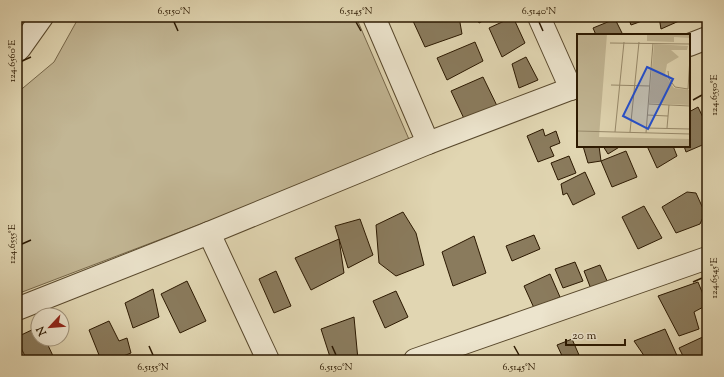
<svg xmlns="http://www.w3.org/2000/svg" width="724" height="377" viewBox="0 0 724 377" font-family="'Sorts Mill Goudy',serif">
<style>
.green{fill:#c2b694;stroke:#76674a}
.building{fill:#8a7b5d;stroke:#2b1800}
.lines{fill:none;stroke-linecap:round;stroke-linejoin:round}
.minor-casing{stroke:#58482c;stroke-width:24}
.minor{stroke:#ece4cd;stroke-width:22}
.ticks{fill:none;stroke:#2b1800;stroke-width:1.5}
.inset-road{fill:none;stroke:#988a6b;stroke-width:1}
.view{fill:#1d4ed8;fill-opacity:0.15;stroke:#1d4ed8;stroke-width:2}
.inset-edge{fill:none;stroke:#2b1800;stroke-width:2}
.neatline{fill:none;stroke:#2b1800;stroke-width:1.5}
.ticks-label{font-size:10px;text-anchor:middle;fill:#2b1800}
</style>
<rect width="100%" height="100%" fill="#e1d6b2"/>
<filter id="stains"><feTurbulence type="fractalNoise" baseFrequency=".005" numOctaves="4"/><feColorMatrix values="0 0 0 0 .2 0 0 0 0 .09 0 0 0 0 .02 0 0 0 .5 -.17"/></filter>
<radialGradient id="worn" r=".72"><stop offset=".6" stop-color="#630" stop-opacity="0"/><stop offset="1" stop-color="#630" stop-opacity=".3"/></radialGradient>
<polygon class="green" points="79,17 356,17 411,144 17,294 17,93 54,62"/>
<g class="building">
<polygon points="422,17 459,17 462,34 425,47 413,21"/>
<polygon points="476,17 490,17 479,23"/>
<polygon points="513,17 525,43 502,57 489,28"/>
<polygon points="628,17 653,17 631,25"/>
<polygon points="659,17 688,17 661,29"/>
<polygon points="615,19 623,35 596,35 593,28"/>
<polygon points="475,42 483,61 447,80 437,58"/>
<polygon points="526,57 538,80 519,88 512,64"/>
<polygon points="483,77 500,112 467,125 451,91"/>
<polygon points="698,107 707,126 707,143 686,152 684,146 689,146 689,112"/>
<polygon points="543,129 545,136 556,131 560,143 550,147 554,156 538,162 527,136"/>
<polygon points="583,146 599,146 601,161 588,163"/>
<polygon points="603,146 621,146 608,154"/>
<polygon points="647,146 673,146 677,156 657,168"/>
<polygon points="626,151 637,177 612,187 601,161"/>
<polygon points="569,156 576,173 558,180 551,163"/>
<polygon points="585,172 595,194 573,205 567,193 563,195 561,184"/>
<polygon points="687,192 696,193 705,213 700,224 676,233 662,207"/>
<polygon points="644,206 662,238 638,249 622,217"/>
<polygon points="403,212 416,233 424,265 396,276 379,263 376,225"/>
<polygon points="360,219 373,255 348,268 335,226"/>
<polygon points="534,235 540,249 512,261 506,246"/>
<polygon points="474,236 486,273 453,286 442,252"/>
<polygon points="339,239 344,273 311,290 295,258"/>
<polygon points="575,262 583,281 563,288 555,269"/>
<polygon points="600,265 608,283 591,289 584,271"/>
<polygon points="276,271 291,306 274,313 259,279"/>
<polygon points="550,274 560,297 534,308 524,286"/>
<polygon points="187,281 206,321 180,333 161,294"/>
<polygon points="698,282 707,304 707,305 694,312 699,329 679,336 658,296"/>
<polygon points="153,289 159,317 133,328 125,303"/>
<polygon points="396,291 408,317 385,328 373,301"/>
<polygon points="354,317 358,360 331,360 321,329"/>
<polygon points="109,321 119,341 127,338 131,353 113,360 101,360 89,330"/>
<polygon points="38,327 38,339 45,339 54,358 51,360 27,360 17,340 17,337"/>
<polygon points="665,329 679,360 647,360 634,341"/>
<polygon points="707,335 707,360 685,360 679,348"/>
<polygon points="572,339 579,355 567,360 564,360 557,345"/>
<polygon points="507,357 508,360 498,360"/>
</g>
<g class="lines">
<defs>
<g id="minor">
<polyline points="374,17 428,143"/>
<polyline points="539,17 571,89"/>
<polyline points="689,45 707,38"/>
<polyline points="17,51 20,48 42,17"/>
<polyline points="209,233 268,360"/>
<polyline points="17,309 209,233 428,143 578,86"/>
<polyline points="415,360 707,258"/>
</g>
</defs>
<use href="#minor" class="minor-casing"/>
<use href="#minor" class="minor"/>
</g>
<path class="ticks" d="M 174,22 L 178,31M 356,22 L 361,31M 539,22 L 543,31M 22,61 L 31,57M 693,100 L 702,95M 22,244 L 31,240M 693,282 L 702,278M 149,346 L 153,355M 332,346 L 336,355M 514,346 L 519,355"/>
<g transform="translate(577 34)">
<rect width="113" height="113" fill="#e1d6b2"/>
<path d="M 0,0 L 30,0 L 22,103 L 113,105 L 113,113 L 0,113 ZM 70,0 L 113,0 L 113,4 L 97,3 L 97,8 L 70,7 ZM 77,10 L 111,12 L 110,16 L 94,16 L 102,23 L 90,30 L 88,41 L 97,54 L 113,56 L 113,71 L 72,69 Z" fill="#c2b694"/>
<path class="inset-road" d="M 33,9 L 113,10M 91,37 L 92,45 L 98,53 L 111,55 L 113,23M 34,51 L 73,52M 72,70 L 113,72M 70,81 L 91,82M 69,94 L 113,95M 90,94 L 92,71M 0,97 L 113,100M 38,98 L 47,8M 53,98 L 62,8M 69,99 L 76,9"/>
<path class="view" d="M 70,33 L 96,45 L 71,95 L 46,82 Z"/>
<rect width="113" height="113" class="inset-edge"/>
</g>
<rect width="724" height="377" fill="none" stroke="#e1d6b2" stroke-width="44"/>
<g transform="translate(50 327) rotate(244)"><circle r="19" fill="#ece4cd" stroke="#9f927b"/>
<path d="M0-3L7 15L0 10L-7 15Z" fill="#8f2418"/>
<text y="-6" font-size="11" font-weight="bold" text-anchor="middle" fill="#2b1800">N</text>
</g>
<path d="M566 339v6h59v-6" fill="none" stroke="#2b1800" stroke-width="2"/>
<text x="572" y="339" font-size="12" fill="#2b1800" stroke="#ece4cd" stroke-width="3" paint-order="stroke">20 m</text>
<rect x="22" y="22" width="680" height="333" class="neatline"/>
<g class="ticks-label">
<text x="174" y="14">6.5150°N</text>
<text x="356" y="14">6.5145°N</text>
<text x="539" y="14">6.5140°N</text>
<text transform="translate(11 61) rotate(-90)" y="4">124.6560°E</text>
<text transform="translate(713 95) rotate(-90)" y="4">124.6550°E</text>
<text transform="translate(11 244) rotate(-90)" y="4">124.6555°E</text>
<text transform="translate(713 278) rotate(-90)" y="4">124.6545°E</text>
<text x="153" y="370">6.5155°N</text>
<text x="336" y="370">6.5150°N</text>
<text x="519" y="370">6.5145°N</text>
</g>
<rect width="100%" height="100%" filter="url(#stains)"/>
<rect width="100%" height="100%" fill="url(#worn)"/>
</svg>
